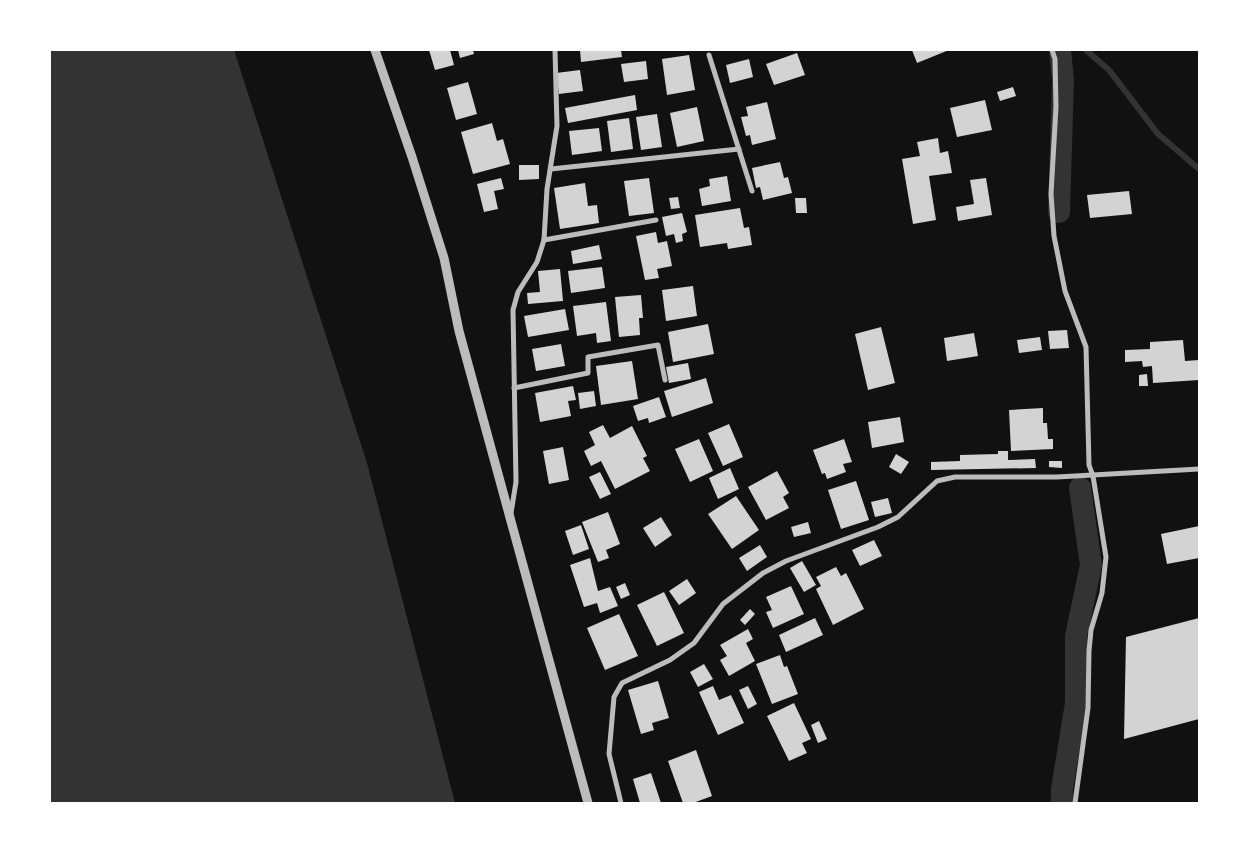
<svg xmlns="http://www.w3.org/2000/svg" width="1249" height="853" viewBox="0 0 1249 853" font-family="Ubuntu,sans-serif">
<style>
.water{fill:#333}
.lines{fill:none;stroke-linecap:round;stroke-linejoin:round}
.stream{stroke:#333;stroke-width:6}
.canal{stroke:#333;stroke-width:22}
.building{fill:#d3d3d3}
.minor{stroke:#bcbcbc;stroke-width:5}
.tertiary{stroke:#bcbcbc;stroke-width:9}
</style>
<rect width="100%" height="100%" fill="#111"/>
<polygon class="water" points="53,50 234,50 367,463 455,803 50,803 50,53"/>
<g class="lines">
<polyline class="stream" points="1086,50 1109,70 1158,134 1199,169"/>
<g class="canal">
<polyline points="1059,212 1063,80 1060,50"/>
<polyline points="1062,803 1062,789 1076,703 1076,636 1091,565 1080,488"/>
</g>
</g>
<g class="building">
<polygon points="429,50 450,50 454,65 435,70"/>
<polygon points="458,50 473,50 474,54 460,58"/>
<polygon points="580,50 621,50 622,57 581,62"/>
<polygon points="912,50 949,50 917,63"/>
<polygon points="797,53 805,75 774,85 766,64"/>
<polygon points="689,55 695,90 667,95 662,59"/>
<polygon points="749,59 753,77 730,83 726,65"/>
<polygon points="646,61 648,79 624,82 621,64"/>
<polygon points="580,70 583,91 559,94 556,73"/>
<polygon points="468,82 477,114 456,120 447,88"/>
<polygon points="1013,87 1016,96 1000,101 997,92"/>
<polygon points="635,95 637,110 568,123 565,108"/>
<polygon points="985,100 992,130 957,137 950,108"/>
<polygon points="767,102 776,139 752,145 750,135 746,136 741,117 748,116 746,107"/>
<polygon points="697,107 704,141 677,147 670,113"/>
<polygon points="657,114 662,147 641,150 636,117"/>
<polygon points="629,118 633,149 611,152 607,121"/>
<polygon points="492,123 497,141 503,139 510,164 473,174 461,132"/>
<polygon points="599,128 602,151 572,155 569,131"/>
<polygon points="938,138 940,153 948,151 952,173 929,176 936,220 913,224 902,159 920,156 917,142"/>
<polygon points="780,162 784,178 788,177 792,193 763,200 760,187 756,188 752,168"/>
<polygon points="519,165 539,165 539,179 519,180"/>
<polygon points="727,176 731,201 702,206 699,189 710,186 709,179"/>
<polygon points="501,178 504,189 494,191 498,209 484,212 477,184"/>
<polygon points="649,178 654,213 629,216 624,181"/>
<polygon points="986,178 992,215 958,221 956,207 974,204 970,180"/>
<polygon points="585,183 588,206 597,205 599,223 560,229 554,188"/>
<polygon points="1129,191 1132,214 1090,218 1087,195"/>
<polygon points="678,197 680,208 671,209 669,198"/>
<polygon points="795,198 806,198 807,213 796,213"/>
<polygon points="740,208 744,228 749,227 752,245 728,249 727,243 700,247 695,215"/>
<polygon points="682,213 687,232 682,234 683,241 676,243 674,234 666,236 662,217"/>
<polygon points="656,232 658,243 667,241 672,266 657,269 659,278 645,280 636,236"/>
<polygon points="599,245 602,259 573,264 571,251"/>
<polygon points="602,267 605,288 571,293 568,271"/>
<polygon points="560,269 563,301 528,304 527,293 540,292 538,271"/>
<polygon points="693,286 697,316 666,321 662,290"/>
<polygon points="641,295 643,318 639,318 640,335 619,337 615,297"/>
<polygon points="606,302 611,341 597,343 596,333 577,336 573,306"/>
<polygon points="565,309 569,330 528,337 524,316"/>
<polygon points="708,324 714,354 673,362 668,332"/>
<polygon points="881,327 895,383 868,390 855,334"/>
<polygon points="1067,330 1069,348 1050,349 1048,331"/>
<polygon points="974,333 978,356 947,361 944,338"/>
<polygon points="1040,337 1042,350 1019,353 1017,340"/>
<polygon points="1183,340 1185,361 1199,360 1199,380 1153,383 1152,366 1143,367 1142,361 1125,362 1125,350 1150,349 1150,342"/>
<polygon points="561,344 565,366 536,371 532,349"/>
<polygon points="632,361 638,399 601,405 596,366"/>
<polygon points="688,363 691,379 669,383 666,367"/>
<polygon points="1147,374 1148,386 1139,386 1139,375"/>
<polygon points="706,378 713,403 672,417 664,391"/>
<polygon points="573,386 576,400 568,401 571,416 540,422 535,393"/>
<polygon points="594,391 596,406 580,409 578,393"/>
<polygon points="659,397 666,417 649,423 648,418 638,421 633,406"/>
<polygon points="1043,408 1043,423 1047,423 1048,439 1053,439 1053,449 1011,451 1009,410"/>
<polygon points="900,417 904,442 872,448 868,422"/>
<polygon points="729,424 743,457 723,466 708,433"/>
<polygon points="603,425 610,438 632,426 647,456 643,458 650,471 615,489 601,461 591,466 584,451 595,445 589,432"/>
<polygon points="699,439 713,471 690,482 675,449"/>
<polygon points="844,439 852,462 843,464 846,472 827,479 825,473 822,474 813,450"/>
<polygon points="563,447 569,480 549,484 543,451"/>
<polygon points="998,451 1008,451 1008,460 1035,459 1036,468 931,470 931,462 960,461 960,455 998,454"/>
<polygon points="896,454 909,462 901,474 889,467"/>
<polygon points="1049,461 1062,461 1062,468 1049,467"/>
<polygon points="730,468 739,489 718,499 709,478"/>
<polygon points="777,471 789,493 783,497 789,508 766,520 748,487"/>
<polygon points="600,472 611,494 600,499 589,477"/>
<polygon points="856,481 869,520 841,529 828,490"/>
<polygon points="736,496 759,530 732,549 708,514"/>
<polygon points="888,498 892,513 875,517 871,502"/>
<polygon points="608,512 620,544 606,550 609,558 598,562 582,522"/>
<polygon points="661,517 672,535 655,547 643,528"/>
<polygon points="808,522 811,533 794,537 791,527"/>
<polygon points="581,525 589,549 573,555 565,531"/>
<polygon points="1199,526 1199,558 1167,564 1161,534"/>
<polygon points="874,540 882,556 860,566 852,550"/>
<polygon points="760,545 767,557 747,571 739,558"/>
<polygon points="590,558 598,591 610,587 618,606 600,613 597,603 584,607 570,565"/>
<polygon points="802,561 816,585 804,592 790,568"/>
<polygon points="836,567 841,576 846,573 864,609 833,625 816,589 821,586 816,577"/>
<polygon points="687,579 696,593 679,605 669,591"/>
<polygon points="625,583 630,595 621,599 616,587"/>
<polygon points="791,586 804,614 773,628 766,612 772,610 766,597"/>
<polygon points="664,592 684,633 657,646 637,605"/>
<polygon points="750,609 755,614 745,625 740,620"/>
<polygon points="619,614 638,656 605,670 587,628"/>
<polygon points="815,618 823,635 786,652 779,635"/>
<polygon points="1199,618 1199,719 1124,739 1126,637"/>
<polygon points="748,629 753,639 746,643 755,661 729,676 720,660 727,656 720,645"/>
<polygon points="780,655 784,667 787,666 798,694 772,704 756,664"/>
<polygon points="704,664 713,679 698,687 690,672"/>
<polygon points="658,681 669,718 652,723 654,730 641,734 628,690"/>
<polygon points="713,686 719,700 731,695 744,723 718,735 699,692"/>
<polygon points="748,686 757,704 748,709 739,690"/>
<polygon points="794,703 811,739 802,743 807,753 789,761 767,716"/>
<polygon points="819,721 827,739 818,743 811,725"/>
<polygon points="696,750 712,796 693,803 683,803 668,761"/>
<polygon points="651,773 661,803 640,803 633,779"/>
</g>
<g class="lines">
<g class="minor">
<polyline points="1052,50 1055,59 1056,107 1051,194 1054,236 1065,291 1086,347 1089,465 1093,476 1106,557 1102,593 1091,630 1089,651 1088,708 1075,803"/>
<polyline points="709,55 752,191"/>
<polyline points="551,169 739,149"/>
<polyline points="544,240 656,220"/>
<polyline points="514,388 588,373 588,357 658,345 665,380"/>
<polyline points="511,513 516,482 513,310 518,292 537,262 544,240 547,189 557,126 555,50"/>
<polyline points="621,803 609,754 614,697 622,683 670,660 694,643 723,604 763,573 786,561 878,527 898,517 937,481 955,477 1057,477 1199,469"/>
</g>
<polyline class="tertiary" points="375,50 412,157 444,258 459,331 588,803"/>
</g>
<rect width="1249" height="853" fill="none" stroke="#ffffff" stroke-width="102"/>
</svg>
